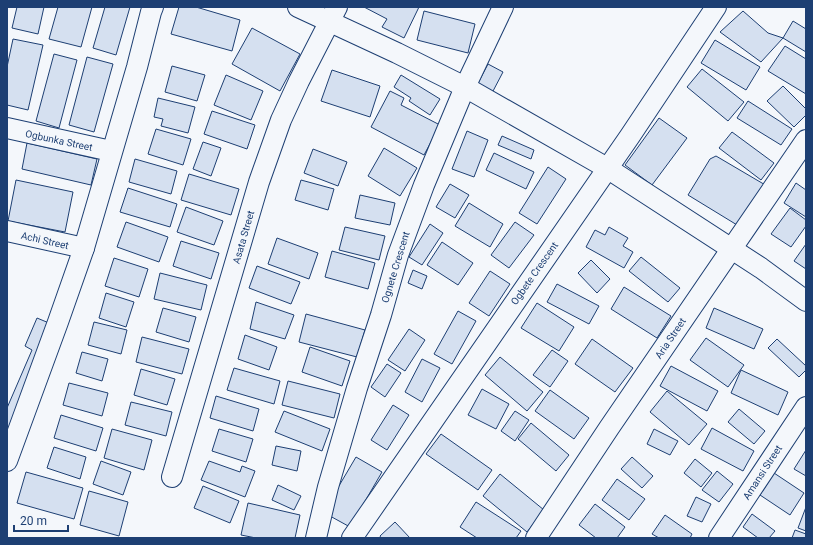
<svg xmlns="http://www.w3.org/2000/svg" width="813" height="545" viewBox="0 0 813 545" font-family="Roboto,sans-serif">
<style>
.building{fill:#d5e0f0;stroke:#1d3f73}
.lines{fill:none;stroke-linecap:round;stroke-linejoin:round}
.minor-casing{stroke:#1d3f73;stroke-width:22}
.minor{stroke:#f4f7fb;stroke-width:20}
.labels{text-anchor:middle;stroke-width:3;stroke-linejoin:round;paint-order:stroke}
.street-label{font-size:10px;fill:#1d3f73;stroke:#f4f7fb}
</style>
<rect width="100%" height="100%" fill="#f4f7fb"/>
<g class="building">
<polygon points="17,7 44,7 38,34 12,28"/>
<polygon points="58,7 92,7 81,47 49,39"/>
<polygon points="105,7 130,7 116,55 93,48"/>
<polygon points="179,7 196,7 240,20 232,51 171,34"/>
<polygon points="364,7 419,7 404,38 382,27 387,19"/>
<polygon points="424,11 475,24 468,53 417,40"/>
<polygon points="743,11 768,33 783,38 761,62 720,32"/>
<polygon points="793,21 806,29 806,52 783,38"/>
<polygon points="252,28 300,54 280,91 232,64"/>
<polygon points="13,39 43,45 28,110 7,105 7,67"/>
<polygon points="715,40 760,67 746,90 701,63"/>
<polygon points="785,46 806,59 806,94 768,71"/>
<polygon points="54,54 77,60 59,128 36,121"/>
<polygon points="87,57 113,64 94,132 69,125"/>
<polygon points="488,64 503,72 492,93 477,85"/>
<polygon points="172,66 205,75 197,101 165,92"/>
<polygon points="702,69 744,102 728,121 687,87"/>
<polygon points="332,70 380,86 370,117 321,101"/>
<polygon points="226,75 263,91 251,120 214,105"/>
<polygon points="401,75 440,99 430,115 409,101 411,98 394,87"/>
<polygon points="783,86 806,109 806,115 794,127 767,101"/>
<polygon points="390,91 404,98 401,105 440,125 424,155 371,127"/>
<polygon points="158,98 195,107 188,133 161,126 163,119 154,117"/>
<polygon points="748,101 792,129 781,145 737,118"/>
<polygon points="212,111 255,125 247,149 204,134"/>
<polygon points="659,118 687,138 652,185 625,165"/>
<polygon points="156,129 191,139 183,165 148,154"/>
<polygon points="467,131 488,140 474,177 452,169"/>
<polygon points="732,132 774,163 761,180 719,148"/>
<polygon points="502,136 534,150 531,159 498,145"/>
<polygon points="203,142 221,148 211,176 193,169"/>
<polygon points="27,143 97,159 91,185 22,169"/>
<polygon points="384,148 417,168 400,196 368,176"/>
<polygon points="313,149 347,162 338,186 304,173"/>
<polygon points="494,153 534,172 526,189 486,170"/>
<polygon points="716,156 767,186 742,228 688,195 710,159"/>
<polygon points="135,159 177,171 171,194 129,182"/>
<polygon points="548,167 566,179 537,224 519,213"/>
<polygon points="189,174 239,189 231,215 181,200"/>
<polygon points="16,180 73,192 65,232 8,221"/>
<polygon points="301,180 334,189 328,210 295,200"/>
<polygon points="796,183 806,190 806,217 784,203"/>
<polygon points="450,184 469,195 455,218 436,207"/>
<polygon points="128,188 177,204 170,227 120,212"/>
<polygon points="360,195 395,203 390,225 355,218"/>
<polygon points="469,203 503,224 490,247 455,226"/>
<polygon points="186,207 223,221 214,245 177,232"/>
<polygon points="790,208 806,220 806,226 791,247 771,234"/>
<polygon points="126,222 168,237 159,262 117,247"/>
<polygon points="515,222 534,235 509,268 491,255"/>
<polygon points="430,224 443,233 422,265 409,257"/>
<polygon points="345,227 385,236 379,260 339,250"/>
<polygon points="609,227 628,238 623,246 633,252 624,268 586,247 595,230 605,235"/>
<polygon points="277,238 318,253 309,279 268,264"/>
<polygon points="181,241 219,253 211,279 173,266"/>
<polygon points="442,242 473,263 458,285 427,265"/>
<polygon points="806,244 806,269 794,261"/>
<polygon points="332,251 375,263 368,289 325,277"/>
<polygon points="641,257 680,288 668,302 629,271"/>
<polygon points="114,258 148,269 139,297 105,286"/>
<polygon points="591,260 610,279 597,293 578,273"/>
<polygon points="257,266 300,282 291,304 249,288"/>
<polygon points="413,270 427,276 422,289 408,283"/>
<polygon points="490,271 510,284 489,316 469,303"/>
<polygon points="160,273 207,285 201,310 154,299"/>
<polygon points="557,284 599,306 589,324 547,302"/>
<polygon points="624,287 671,316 657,338 611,309"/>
<polygon points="106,293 134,302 126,327 99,318"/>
<polygon points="256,302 294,315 285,339 250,329"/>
<polygon points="537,303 574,327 559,351 521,328"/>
<polygon points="163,308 196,317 189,342 156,332"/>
<polygon points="714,308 763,329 754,349 706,328"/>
<polygon points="458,311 476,321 452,364 434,354"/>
<polygon points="306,314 365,330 357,357 299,342"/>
<polygon points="37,318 61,328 7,450 7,408 32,350 25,346"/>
<polygon points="94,322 127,330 121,354 88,345"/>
<polygon points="409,329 425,340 405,371 388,360"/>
<polygon points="245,335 277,347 269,370 238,359"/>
<polygon points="142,337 189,349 182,374 136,362"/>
<polygon points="706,338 744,365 728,387 690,360"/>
<polygon points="592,339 633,368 615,392 575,364"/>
<polygon points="777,339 806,366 806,370 799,377 768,348"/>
<polygon points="310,347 350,361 342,386 302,372"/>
<polygon points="552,350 568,361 550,387 533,375"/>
<polygon points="82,352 108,359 102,381 76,373"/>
<polygon points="500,357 543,392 527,411 485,375"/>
<polygon points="422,359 440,368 422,402 405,392"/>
<polygon points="387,364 401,373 385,397 371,387"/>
<polygon points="671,366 718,391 707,411 660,386"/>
<polygon points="234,368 280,381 274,404 227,390"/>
<polygon points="141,369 175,379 167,405 134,395"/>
<polygon points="741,370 788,392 778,415 731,393"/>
<polygon points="288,381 340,394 334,418 282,405"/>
<polygon points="69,383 108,393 102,416 63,405"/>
<polygon points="482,389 509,404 496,429 468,415"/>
<polygon points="550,390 589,418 574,439 535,411"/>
<polygon points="667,391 707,424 689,445 650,412"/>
<polygon points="216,396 259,409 253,431 210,418"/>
<polygon points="131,402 172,412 166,436 125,425"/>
<polygon points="393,405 409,415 387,450 371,440"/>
<polygon points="739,409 765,431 754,444 728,422"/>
<polygon points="284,411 330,429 322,451 275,432"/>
<polygon points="515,411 529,420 515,441 501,431"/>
<polygon points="61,415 103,428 96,451 54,438"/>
<polygon points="531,423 569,455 556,471 518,439"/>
<polygon points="712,428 754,451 743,471 701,449"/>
<polygon points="112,429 152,440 144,470 104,458"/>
<polygon points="219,429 253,439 246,462 212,451"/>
<polygon points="654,429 678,441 670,455 647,444"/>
<polygon points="441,434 492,470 478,490 426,454"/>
<polygon points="276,446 301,451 297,471 272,465"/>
<polygon points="54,447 86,457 80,479 47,468"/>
<polygon points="806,450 806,476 794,469"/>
<polygon points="356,457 382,472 350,527 330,516 333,496"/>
<polygon points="632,457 653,476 642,488 621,469"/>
<polygon points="695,459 712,473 701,487 684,473"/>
<polygon points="101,461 131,472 123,495 93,484"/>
<polygon points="209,461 240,472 242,466 255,471 245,497 201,480"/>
<polygon points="717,471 733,484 719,502 702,490"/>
<polygon points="26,472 83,488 74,519 17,503"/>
<polygon points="774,473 804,493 790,515 760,495"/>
<polygon points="500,474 544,510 527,532 483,496"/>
<polygon points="617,479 645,499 629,520 602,500"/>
<polygon points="278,485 301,496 294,510 272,500"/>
<polygon points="203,486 239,501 230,523 194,508"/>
<polygon points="89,491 128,502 119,536 80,525"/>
<polygon points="696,497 711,504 702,522 687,516"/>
<polygon points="476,502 521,531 516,538 477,538 460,527"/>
<polygon points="248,503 300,515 295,538 256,538 241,535"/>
<polygon points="595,504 625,527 617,538 596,538 579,525"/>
<polygon points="806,507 806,531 798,528"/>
<polygon points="752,514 775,531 769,538 758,538 743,527"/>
<polygon points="665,515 692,534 690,538 659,538 652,534"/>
<polygon points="395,522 410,538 381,538 380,536"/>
<polygon points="795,530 806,534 806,538 792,538"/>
</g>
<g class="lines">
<defs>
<g id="minor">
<polyline points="298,7 397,53 465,87 607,168 761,268 806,301"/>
<polyline points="7,128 111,151"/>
<polyline points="7,231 84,248"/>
<polyline points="7,461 58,322 84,248 137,67 151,12 153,7"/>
<polyline points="172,477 259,182 281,120 299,81 337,7"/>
<polyline points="316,538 328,487 357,388 381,315 398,255 424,185 465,87 503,7"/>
<polyline points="352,538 630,136 716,7"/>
<polyline points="536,538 609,428 806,140"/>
<polyline points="719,538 806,407"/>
</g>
</defs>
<use href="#minor" class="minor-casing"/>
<use href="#minor" class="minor"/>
</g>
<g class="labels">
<g class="street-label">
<text transform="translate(59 140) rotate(12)" y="4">Ogbunka Street</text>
<text transform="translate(243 237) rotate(-74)" y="4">Asata Street</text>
<text transform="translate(45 240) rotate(13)" y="4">Achi Street</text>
<text transform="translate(395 267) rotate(-73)" y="4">Ognete Crescent</text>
<text transform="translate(534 273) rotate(-55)" y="4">Ogbete Crescent</text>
<text transform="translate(670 338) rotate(-56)" y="4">Aria Street</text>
<text transform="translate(762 472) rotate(-57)" y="4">Amansi Street</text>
</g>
</g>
<rect width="813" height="545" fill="none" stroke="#1d3f73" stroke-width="16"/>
<path d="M14 525v6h54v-6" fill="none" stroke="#1d3f73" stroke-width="2"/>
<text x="20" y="525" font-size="12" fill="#1d3f73" stroke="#f4f7fb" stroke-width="3" paint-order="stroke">20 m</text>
</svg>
